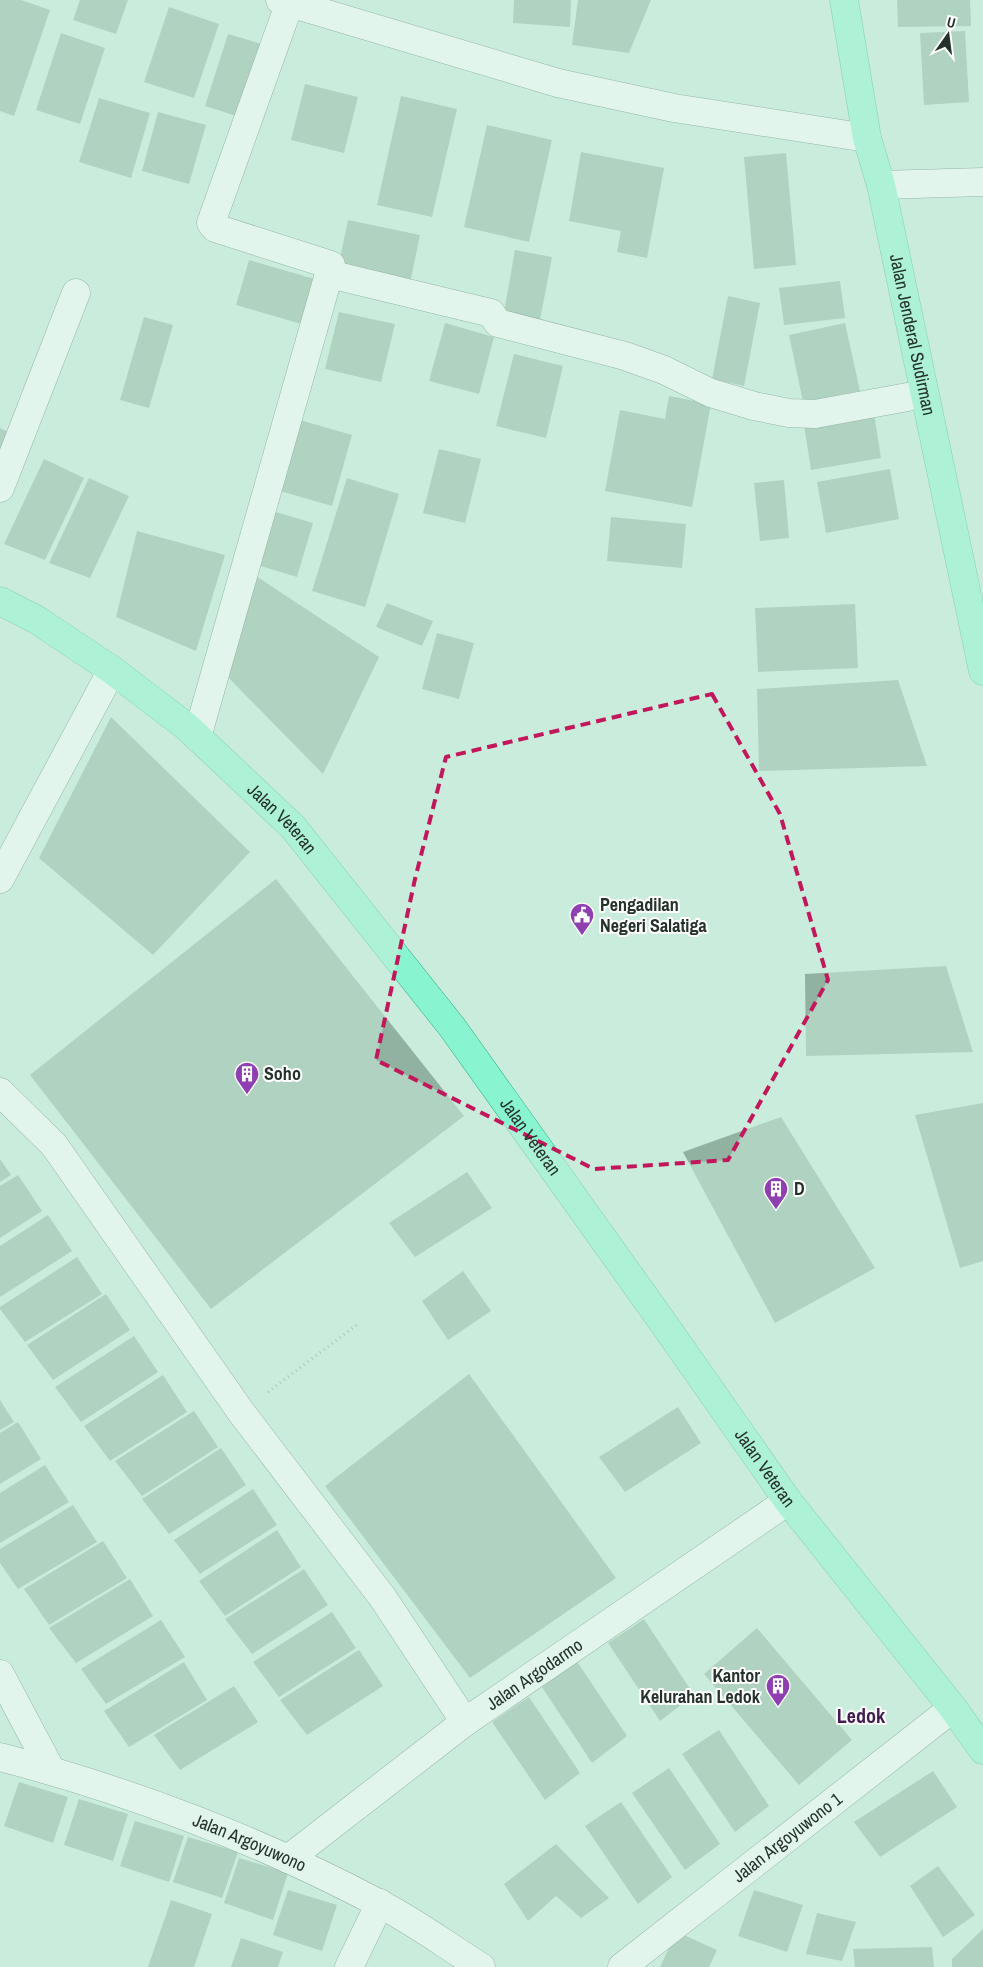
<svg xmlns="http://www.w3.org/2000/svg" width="983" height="1967" viewBox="0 0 983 1967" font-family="'Archivo Narrow',sans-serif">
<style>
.building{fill:#91b1a1}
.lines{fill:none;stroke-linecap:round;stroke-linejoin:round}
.minor-casing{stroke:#567566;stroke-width:29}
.major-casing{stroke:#33ac81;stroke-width:29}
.path{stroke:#819a8e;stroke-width:3;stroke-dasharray:1 4;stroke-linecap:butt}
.minor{stroke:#fff;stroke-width:28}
.major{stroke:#89f5d0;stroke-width:28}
.marked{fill:none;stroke:#c2185b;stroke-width:4;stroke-dasharray:10 6;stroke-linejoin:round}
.labels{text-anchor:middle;stroke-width:4;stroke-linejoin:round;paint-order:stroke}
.street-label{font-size:18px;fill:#25322b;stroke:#fff}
.poi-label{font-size:18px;font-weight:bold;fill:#25322b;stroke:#fff;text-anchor:start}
.quarter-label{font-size:20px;font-weight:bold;fill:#421c52;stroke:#fff}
</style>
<rect width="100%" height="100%" fill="#caecdc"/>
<g class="building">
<polygon points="0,0 21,0 50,10 14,116 0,111"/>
<polygon points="80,0 128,0 116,34 73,20"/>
<polygon points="514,0 571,0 570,27 513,23"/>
<polygon points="578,0 651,0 629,53 572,45"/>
<polygon points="897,0 970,0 971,26 898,27"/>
<polygon points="169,7 219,24 194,98 144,82"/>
<polygon points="965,31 969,102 924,105 920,33"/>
<polygon points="61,33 105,48 80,124 36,110"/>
<polygon points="228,34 265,45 243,118 205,106"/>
<polygon points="305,84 358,97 344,153 291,140"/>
<polygon points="401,96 457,109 432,217 377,205"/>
<polygon points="99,98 150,113 131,178 79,162"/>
<polygon points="158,112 206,125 189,184 142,171"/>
<polygon points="487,125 552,140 529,242 464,227"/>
<polygon points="581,152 664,168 647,258 617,252 621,231 569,221"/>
<polygon points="786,153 796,265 754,269 744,157"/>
<polygon points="348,220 420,235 410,283 338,268"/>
<polygon points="515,250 552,257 539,325 503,318"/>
<polygon points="249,260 325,282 312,327 236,305"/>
<polygon points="840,281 845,318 784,325 779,288"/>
<polygon points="728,296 760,303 744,386 712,379"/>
<polygon points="339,312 395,324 381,382 325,369"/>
<polygon points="144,317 173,325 149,408 120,400"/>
<polygon points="445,323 494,337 479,394 429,381"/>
<polygon points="845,323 860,391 803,402 789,335"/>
<polygon points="514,354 563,366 546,438 496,426"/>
<polygon points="669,396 711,404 692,507 605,491 620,410 665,419"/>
<polygon points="873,407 881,458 811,470 803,419"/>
<polygon points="300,420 352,435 332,506 280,491"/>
<polygon points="0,428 10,433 0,454"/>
<polygon points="439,449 481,459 465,523 423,513"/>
<polygon points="44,459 84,478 45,560 4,544"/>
<polygon points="890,469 899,519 826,533 817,482"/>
<polygon points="89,478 129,496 90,578 49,563"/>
<polygon points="347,478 399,494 365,607 312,591"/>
<polygon points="784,480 789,538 760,541 754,483"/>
<polygon points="269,510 313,523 297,577 254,564"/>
<polygon points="611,517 686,524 682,568 607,561"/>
<polygon points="137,531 225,555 196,651 116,617"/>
<polygon points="250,572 379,657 323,774 221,670"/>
<polygon points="387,603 433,621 422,646 376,627"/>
<polygon points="855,604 858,668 758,672 755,608"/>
<polygon points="437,633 474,643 459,699 422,689"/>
<polygon points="898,680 927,766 759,771 757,689"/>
<polygon points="111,717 250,852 153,955 39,858"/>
<polygon points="276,879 464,1116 211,1309 30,1075"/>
<polygon points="946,966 973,1052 806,1056 805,974"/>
<polygon points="983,1103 983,1261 960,1268 915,1115"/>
<polygon points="781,1117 875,1268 775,1323 683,1152"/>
<polygon points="0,1159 11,1175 0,1182"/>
<polygon points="467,1172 492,1208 415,1257 389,1223"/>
<polygon points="18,1175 42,1211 0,1238 0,1186"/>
<polygon points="48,1215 72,1251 0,1297 0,1246"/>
<polygon points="77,1257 102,1294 25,1342 0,1309 0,1307"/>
<polygon points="463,1271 491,1311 448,1340 422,1301"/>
<polygon points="106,1294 130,1330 53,1380 27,1345"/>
<polygon points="134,1336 158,1372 81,1422 55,1387"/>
<polygon points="469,1374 616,1578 470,1678 325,1486"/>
<polygon points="163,1375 187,1412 110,1461 84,1426"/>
<polygon points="0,1400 14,1422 0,1430"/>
<polygon points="678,1407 701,1443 625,1492 599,1457"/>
<polygon points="194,1411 218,1447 142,1496 115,1461"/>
<polygon points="18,1422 41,1459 0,1484 0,1433"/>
<polygon points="221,1448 246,1485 169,1534 142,1499"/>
<polygon points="45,1465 69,1502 0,1543 0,1493"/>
<polygon points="253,1489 277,1525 200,1574 174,1540"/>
<polygon points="73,1505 97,1542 18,1589 0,1563 0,1549"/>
<polygon points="277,1530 301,1567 225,1616 199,1581"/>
<polygon points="103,1541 127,1578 49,1625 24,1589"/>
<polygon points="304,1569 328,1605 252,1654 225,1619"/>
<polygon points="130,1579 153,1616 76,1663 49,1628"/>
<polygon points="332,1612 356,1648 279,1697 253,1662"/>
<polygon points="644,1619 694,1695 660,1721 608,1643"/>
<polygon points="161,1620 185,1657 106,1704 81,1669"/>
<polygon points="757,1628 852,1740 799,1785 704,1674"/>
<polygon points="359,1650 383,1686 307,1735 280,1700"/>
<polygon points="576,1660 627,1736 592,1763 540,1684"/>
<polygon points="184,1662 207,1700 129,1747 104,1711"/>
<polygon points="234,1686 258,1722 180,1770 154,1735"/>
<polygon points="529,1697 580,1773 545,1800 492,1722"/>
<polygon points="719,1730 769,1806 735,1832 682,1754"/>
<polygon points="669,1768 720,1844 685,1870 632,1793"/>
<polygon points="933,1771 957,1807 880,1857 854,1822"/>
<polygon points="19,1782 68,1797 53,1843 4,1826"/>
<polygon points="79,1799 128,1814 113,1861 64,1845"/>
<polygon points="621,1802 672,1877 638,1904 585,1826"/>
<polygon points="135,1821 184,1836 169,1882 120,1866"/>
<polygon points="188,1837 238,1852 222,1898 173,1882"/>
<polygon points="556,1844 609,1898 581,1918 556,1896 528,1921 504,1884"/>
<polygon points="239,1858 288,1873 273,1920 224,1903"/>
<polygon points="938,1866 975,1915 943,1937 910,1886"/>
<polygon points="288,1890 337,1905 322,1951 273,1935"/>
<polygon points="754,1890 803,1905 787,1952 738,1936"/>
<polygon points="171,1900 212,1914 194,1967 148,1967"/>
<polygon points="817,1913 856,1922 842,1961 806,1954"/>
<polygon points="983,1929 983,1967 952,1967 952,1959"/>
<polygon points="677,1932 717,1950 709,1967 660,1967"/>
<polygon points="241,1938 283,1952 278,1967 231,1967"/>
<polygon points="932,1947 934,1967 855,1967 853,1949"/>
</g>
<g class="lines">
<defs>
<g id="minor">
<polyline points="280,0 558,83 674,108 867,138"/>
<polyline points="290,2 211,223 215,228 331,265 329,274"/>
<polyline points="881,185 983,182"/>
<polyline points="0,488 76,293"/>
<polyline points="197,737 329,274 491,313 498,323 625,356 664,370 711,393 754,406 789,413 815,414 924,394"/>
<polyline points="0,879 112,670"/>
<polyline points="0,1092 54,1145 241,1412 383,1598 465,1722"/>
<polyline points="0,1674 51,1770"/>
<path id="s1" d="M 0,1757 C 128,1790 261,1841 378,1903 C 414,1921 447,1946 481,1967"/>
<path id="s2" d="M 288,1859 L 465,1722 L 788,1501"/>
<polyline points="349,1967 380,1903"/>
<path id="s3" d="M 622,1967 L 953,1708"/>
</g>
<g id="major">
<path id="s4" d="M 844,0 L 867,138 L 881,185 L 983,671"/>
<path id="s5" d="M 0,601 L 37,620 L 112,670 L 187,727 L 293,827 L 452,1027 L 664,1324 L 788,1501 L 953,1708 L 983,1750"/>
</g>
</defs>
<use href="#minor" class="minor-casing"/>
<use href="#major" class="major-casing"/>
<polyline class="path" points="268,1392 358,1324"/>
<use href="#minor" class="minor"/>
<use href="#major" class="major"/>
</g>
<path d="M0 0H983V1967H0ZM 712,694 L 780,814 L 828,980 L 728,1160 L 594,1169 L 376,1060 L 415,879 L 446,757 Z" fill="#caecdc" fill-opacity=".55" fill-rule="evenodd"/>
<path class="marked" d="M 712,694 L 780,814 L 828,980 L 728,1160 L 594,1169 L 376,1060 L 415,879 L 446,757 Z"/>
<defs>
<symbol id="civic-pin" viewBox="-11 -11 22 30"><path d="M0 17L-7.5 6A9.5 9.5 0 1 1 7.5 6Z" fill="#8e3fb0" stroke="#fff"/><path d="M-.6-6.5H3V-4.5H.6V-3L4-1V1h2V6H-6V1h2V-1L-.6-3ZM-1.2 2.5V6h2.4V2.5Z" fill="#fff"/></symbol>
<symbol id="building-pin" viewBox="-11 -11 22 30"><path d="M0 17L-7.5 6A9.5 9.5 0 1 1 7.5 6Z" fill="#8e3fb0" stroke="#fff"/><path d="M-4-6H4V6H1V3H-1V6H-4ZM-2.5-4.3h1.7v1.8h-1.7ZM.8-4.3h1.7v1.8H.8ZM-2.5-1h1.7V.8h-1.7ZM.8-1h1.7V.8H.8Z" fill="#fff"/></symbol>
</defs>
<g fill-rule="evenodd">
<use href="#civic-pin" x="568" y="901" width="28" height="38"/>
<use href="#building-pin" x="233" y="1060" width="28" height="38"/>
<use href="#building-pin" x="762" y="1175" width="28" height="38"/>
<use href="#building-pin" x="764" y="1672" width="28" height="38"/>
</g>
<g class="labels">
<g class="street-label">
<text dy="6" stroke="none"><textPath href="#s4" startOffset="342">Jalan Jenderal Sudirman</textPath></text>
<text dy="6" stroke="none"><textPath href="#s5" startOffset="358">Jalan Veteran</textPath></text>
<text dy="6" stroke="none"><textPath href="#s5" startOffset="762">Jalan Veteran</textPath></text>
<text dy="6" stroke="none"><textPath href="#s5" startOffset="1168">Jalan Veteran</textPath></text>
<text dy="6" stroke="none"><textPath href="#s2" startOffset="308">Jalan Argodarmo</textPath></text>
<text dy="6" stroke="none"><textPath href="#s3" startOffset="210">Jalan Argoyuwono 1</textPath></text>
<text dy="6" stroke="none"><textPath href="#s1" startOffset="264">Jalan Argoyuwono</textPath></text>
</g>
<g class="poi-label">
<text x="600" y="911">Pengadilan<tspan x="600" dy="21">Negeri Salatiga</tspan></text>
<text x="264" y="1080">Soho</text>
<text x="794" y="1195">D</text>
<text x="760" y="1682" text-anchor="end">Kantor<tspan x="760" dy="21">Kelurahan Ledok</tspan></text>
</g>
<g class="quarter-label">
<text x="861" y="1723">Ledok</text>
</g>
</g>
<g transform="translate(948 35) rotate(14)" stroke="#ffffff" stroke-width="4" paint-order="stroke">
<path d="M0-4L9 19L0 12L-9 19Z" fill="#25322b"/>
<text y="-8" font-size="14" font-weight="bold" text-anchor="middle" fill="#25322b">U</text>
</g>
</svg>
